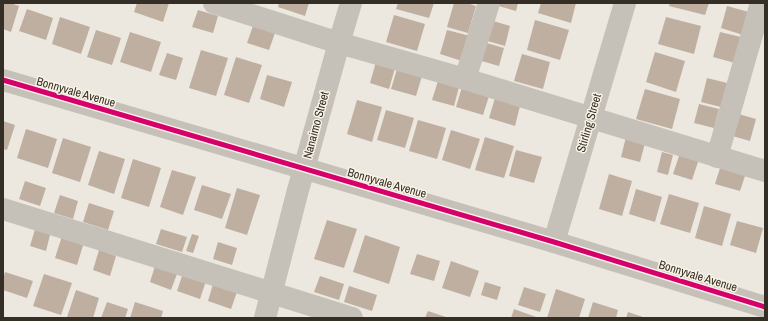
<svg xmlns="http://www.w3.org/2000/svg" width="768" height="321" viewBox="0 0 768 321" font-family="'Archivo Narrow',sans-serif">
<style>
.building{fill:#bfafa1}
.lines{fill:none;stroke-linecap:round;stroke-linejoin:round}
.minor{stroke:#c5c0b8;stroke-width:22}
.cycleway-casing{stroke:#f9f3e6;stroke-width:8}
.cycleway{stroke:#d6006c;stroke-width:5}
.labels{text-anchor:middle;stroke-width:3;stroke-linejoin:round;paint-order:stroke}
.street-label{font-size:12px;fill:#352e27;stroke:#f9f3e6}
</style>
<rect width="100%" height="100%" fill="#ece8df"/>
<g class="building">
<polygon points="3,3 10,3 19,6 11,32 3,29"/>
<polygon points="137,3 169,3 163,22 134,12"/>
<polygon points="279,3 309,3 305,16 278,7"/>
<polygon points="398,3 434,3 429,18 396,9"/>
<polygon points="454,3 467,3 476,6 468,33 447,27"/>
<polygon points="496,3 518,3 516,11 495,5"/>
<polygon points="541,3 576,3 571,23 538,13"/>
<polygon points="670,3 709,3 705,15 669,6"/>
<polygon points="727,6 749,12 743,35 721,28"/>
<polygon points="27,9 53,18 46,40 19,31"/>
<polygon points="198,10 218,16 213,33 192,27"/>
<polygon points="394,15 425,24 417,51 386,42"/>
<polygon points="60,17 90,27 81,54 52,44"/>
<polygon points="666,17 701,26 694,54 658,44"/>
<polygon points="490,20 510,26 505,46 484,40"/>
<polygon points="535,20 569,30 560,60 527,50"/>
<polygon points="254,23 276,30 269,50 247,43"/>
<polygon points="96,30 121,38 112,65 87,57"/>
<polygon points="447,30 470,36 462,61 440,54"/>
<polygon points="130,32 161,42 151,72 120,62"/>
<polygon points="720,32 741,37 735,63 713,57"/>
<polygon points="483,42 504,48 499,66 478,60"/>
<polygon points="201,50 228,58 216,96 189,88"/>
<polygon points="655,52 685,61 676,92 646,82"/>
<polygon points="167,53 183,58 176,80 159,75"/>
<polygon points="522,54 550,62 543,89 514,81"/>
<polygon points="236,57 262,65 249,103 224,95"/>
<polygon points="376,62 395,68 389,89 370,83"/>
<polygon points="397,69 422,76 416,96 391,89"/>
<polygon points="267,75 292,82 284,107 260,99"/>
<polygon points="707,78 727,83 721,107 701,102"/>
<polygon points="438,81 459,87 454,106 432,100"/>
<polygon points="462,87 489,96 483,115 456,107"/>
<polygon points="645,89 680,99 672,129 636,119"/>
<polygon points="495,98 520,106 515,126 489,118"/>
<polygon points="357,100 382,107 372,142 347,134"/>
<polygon points="699,104 719,109 714,128 694,123"/>
<polygon points="386,110 414,118 405,148 377,140"/>
<polygon points="735,113 756,119 750,141 729,135"/>
<polygon points="418,120 446,128 437,159 409,151"/>
<polygon points="3,121 15,125 7,150 3,149"/>
<polygon points="26,129 57,139 48,168 17,158"/>
<polygon points="451,130 480,139 470,169 442,160"/>
<polygon points="485,137 514,146 504,178 475,170"/>
<polygon points="626,137 645,143 640,162 621,157"/>
<polygon points="63,138 91,147 80,182 52,173"/>
<polygon points="516,150 542,157 534,183 509,176"/>
<polygon points="99,151 125,159 114,194 88,185"/>
<polygon points="662,152 673,155 668,175 657,172"/>
<polygon points="680,153 699,159 692,180 673,174"/>
<polygon points="133,159 161,168 149,207 121,198"/>
<polygon points="721,165 746,173 740,191 715,184"/>
<polygon points="172,170 196,177 183,215 160,207"/>
<polygon points="609,174 632,181 622,216 599,209"/>
<polygon points="25,181 46,188 40,206 19,199"/>
<polygon points="202,185 231,194 222,219 194,210"/>
<polygon points="237,188 260,195 247,235 225,228"/>
<polygon points="636,189 662,197 655,222 629,214"/>
<polygon points="669,194 699,203 690,233 660,224"/>
<polygon points="60,195 78,201 73,219 54,213"/>
<polygon points="89,203 114,211 108,230 83,222"/>
<polygon points="704,206 731,214 722,246 695,238"/>
<polygon points="327,220 357,229 344,268 314,259"/>
<polygon points="737,221 763,228 756,253 730,245"/>
<polygon points="36,226 51,231 46,251 30,246"/>
<polygon points="161,229 187,237 182,252 156,244"/>
<polygon points="63,233 85,239 77,265 55,258"/>
<polygon points="192,234 199,236 193,253 186,251"/>
<polygon points="365,235 400,247 389,284 353,272"/>
<polygon points="218,242 237,248 232,265 213,259"/>
<polygon points="99,250 116,256 110,276 93,270"/>
<polygon points="417,254 440,261 434,281 410,274"/>
<polygon points="451,261 479,271 470,297 442,288"/>
<polygon points="155,266 177,274 171,290 150,282"/>
<polygon points="5,272 33,281 27,298 3,290 3,279"/>
<polygon points="183,273 206,281 200,299 177,291"/>
<polygon points="44,274 72,283 61,315 33,306"/>
<polygon points="320,276 344,284 339,300 314,292"/>
<polygon points="485,282 501,287 497,300 481,295"/>
<polygon points="213,284 237,292 231,309 208,301"/>
<polygon points="349,286 377,295 372,311 344,302"/>
<polygon points="524,287 546,294 540,312 518,305"/>
<polygon points="556,289 585,299 579,318 547,318"/>
<polygon points="76,290 99,298 93,318 71,318 67,317"/>
<polygon points="107,302 128,309 125,318 101,318"/>
<polygon points="135,302 163,311 161,318 130,318"/>
<polygon points="593,302 618,310 616,318 588,318"/>
<polygon points="514,309 539,318 511,318"/>
<polygon points="428,311 449,318 425,318"/>
<polygon points="628,312 646,318 626,318"/>
</g>
<g class="lines">
<g class="minor">
<polyline points="214,3 339,43 465,79 765,171"/>
<polyline points="465,79 489,3"/>
<polyline points="3,80 554,242 765,307"/>
<polyline points="717,157 761,3"/>
<polyline points="3,209 352,318"/>
<polyline points="554,242 625,3"/>
<polyline points="265,318 298,190 304,169 339,43 351,3"/>
</g>
<defs>
<polyline id="cycleway" points="3,80 554,242 765,307"/>
</defs>
<use href="#cycleway" class="cycleway-casing"/>
<use href="#cycleway" class="cycleway"/>
</g>
<g class="labels">
<g class="street-label">
<text transform="translate(76 92) rotate(16)" y="4">Bonnyvale Avenue</text>
<text transform="translate(589 123) rotate(-74)" y="4">Stirling Street</text>
<text transform="translate(316 125) rotate(-75)" y="4">Nanaimo Street</text>
<text transform="translate(387 183) rotate(16)" y="4">Bonnyvale Avenue</text>
<text transform="translate(698 276) rotate(17)" y="4">Bonnyvale Avenue</text>
</g>
</g>
<rect width="768" height="321" fill="none" stroke="#352e27" stroke-width="8"/>
</svg>
